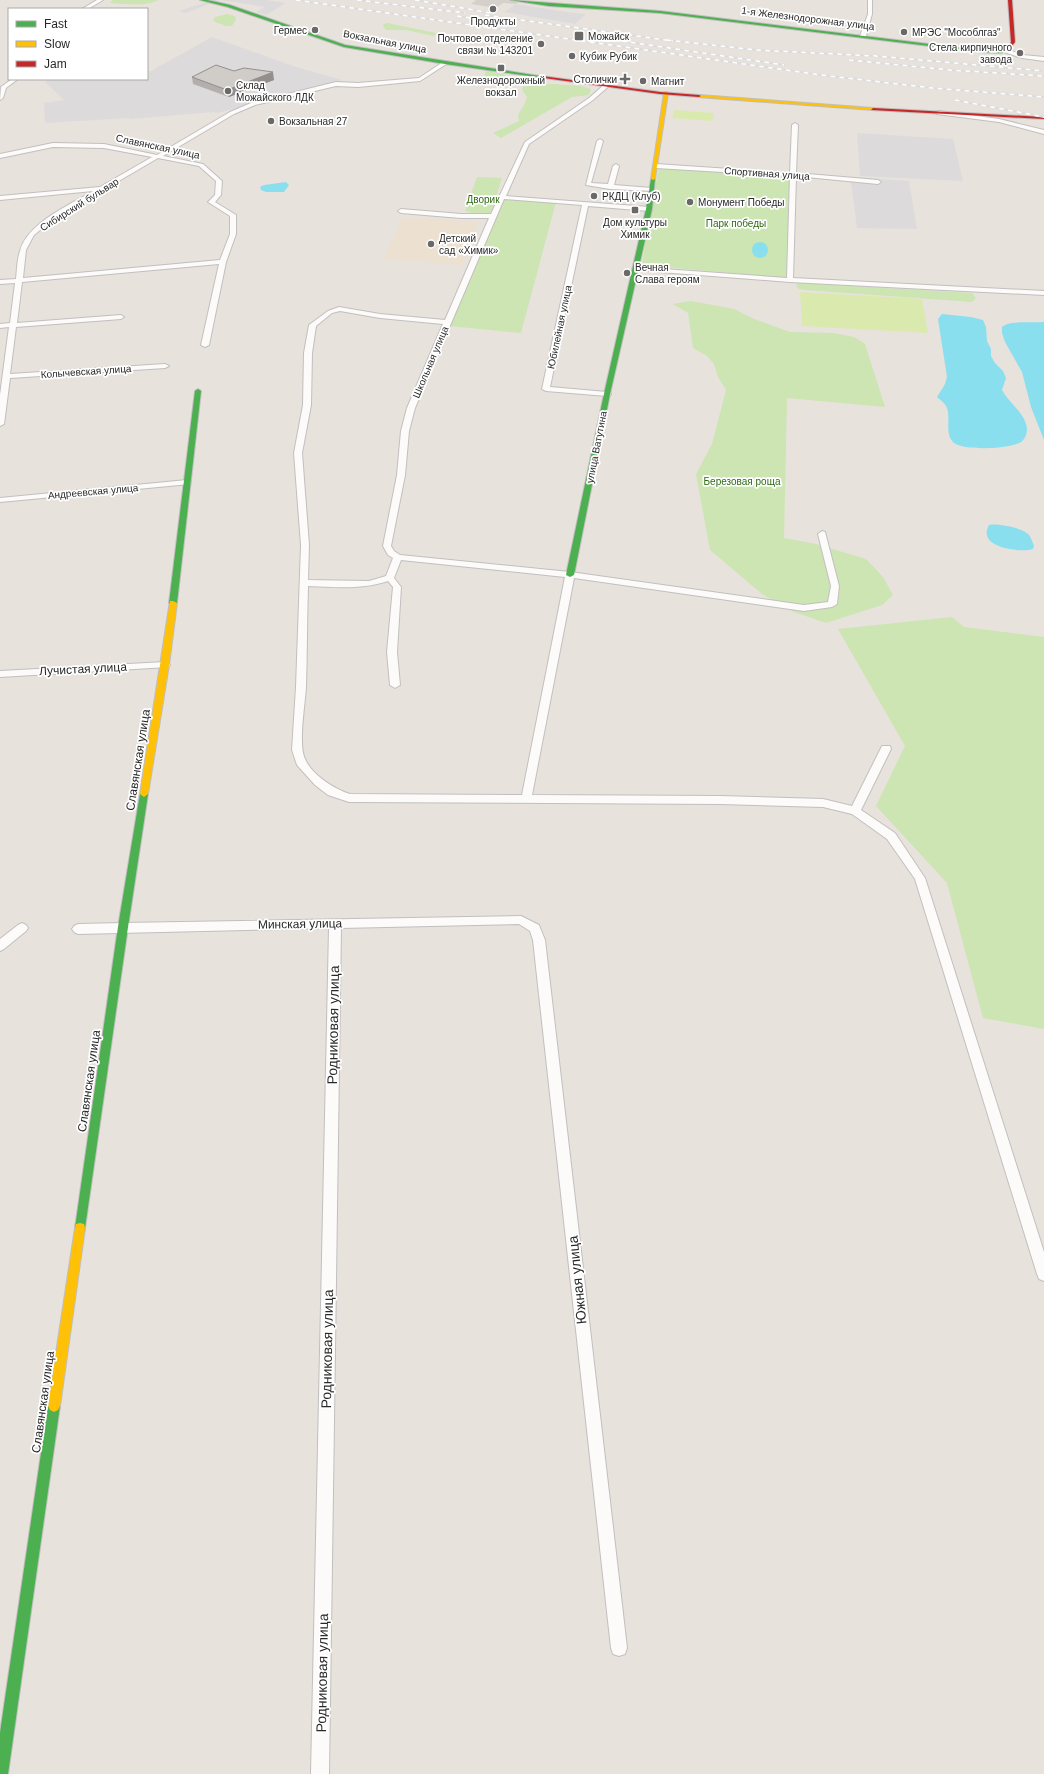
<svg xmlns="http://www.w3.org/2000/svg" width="1044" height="1774" viewBox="0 0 1044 1774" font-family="Arial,sans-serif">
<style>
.industrial{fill:#dddadc}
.education{fill:#ece0d0}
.green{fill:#cce5b2}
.pitch{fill:#daeaaf}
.plaza{fill:#d6d0cb}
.water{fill:#8adfef}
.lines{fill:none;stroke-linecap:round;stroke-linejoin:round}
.street-casing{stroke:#c1bfbf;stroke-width:2}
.fast-casing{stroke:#c1bfbf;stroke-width:2}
.slow-casing{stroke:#c1bfbf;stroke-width:2}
.jam-casing{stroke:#c1bfbf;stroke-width:2}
.street{fill:#fcfbfa;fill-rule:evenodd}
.fast{fill:#4caf50;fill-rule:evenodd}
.slow{fill:#ffc107;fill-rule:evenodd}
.jam{fill:#c62828;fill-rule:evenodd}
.rail-casing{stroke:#dcdcde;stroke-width:2}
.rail{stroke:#fff;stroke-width:1.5;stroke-dasharray:4.5;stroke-linecap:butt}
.wall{fill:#b3afac}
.shaded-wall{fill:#928f8c}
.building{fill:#d0ccc8;stroke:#928f8c}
.poi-dot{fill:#6b6967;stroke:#fff;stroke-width:1.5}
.labels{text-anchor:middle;stroke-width:3.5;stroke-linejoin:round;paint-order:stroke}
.far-street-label{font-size:10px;fill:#282828;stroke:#fff}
.far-poi-label{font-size:10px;fill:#282828;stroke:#fff;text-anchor:start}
.far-park-label{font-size:10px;fill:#2e6a14;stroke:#fff}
.street-label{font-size:12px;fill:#282828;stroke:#fff}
.near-street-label{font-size:14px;fill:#282828;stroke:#fff}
</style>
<rect width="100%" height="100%" fill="#e8e2dc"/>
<g class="industrial">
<polygon points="213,0 266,0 286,3 266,15 256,12 265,7 220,0 185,13 179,11"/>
<polygon points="516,4 566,12 586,14 575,24 500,11 506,11"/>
<polygon points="212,37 296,67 342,80 217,113 213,112 131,119 128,118 45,123 44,103 64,100 45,82 48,80 147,79 147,71 151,71"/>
<polygon points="857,133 953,139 963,181 860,176"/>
<polygon points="853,177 909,181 917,229 857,228 851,182"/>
</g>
<polygon class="education" points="403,217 479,222 462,265 384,259"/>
<g class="green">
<path d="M 113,0 L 158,0 C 147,7 123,4 110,3 Z"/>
<polygon points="227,14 235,16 236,19 232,26 226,26 213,21 215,17"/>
<polygon points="387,23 436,33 434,36 406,30 386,30 383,26 384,24"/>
<path d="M 486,71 L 504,74 L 506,78 C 499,81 490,82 483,79 Z"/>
<polygon points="554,84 582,86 591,89 589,95 572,97 501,138 493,133 519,121 518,115 524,105 527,97 522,90 524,85"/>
<polygon points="659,168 790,177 786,278 642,265 651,207"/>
<polygon points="477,177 502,178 491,213 477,214 465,211"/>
<polygon points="502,197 556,202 521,333 449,326"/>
<polygon points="799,283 972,293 976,298 972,302 805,290 798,289 796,285"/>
<polygon points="691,301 734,309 752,318 790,332 833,333 854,337 865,344 885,407 787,398 784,538 816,544 866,559 883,577 893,595 882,605 826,623 794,612 762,594 710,550 696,474 712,444 726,390 718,377 714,364 707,356 693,348 688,313 673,304"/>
<polygon points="952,617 964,627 1044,637 1044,1029 983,1018 947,883 876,806 905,746 838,629"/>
</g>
<g class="pitch">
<polygon points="674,110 714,113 712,121 672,118"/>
<polygon points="800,292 922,299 928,333 802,326"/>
</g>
<polygon class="plaza" points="476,0 507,0 518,2 516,4 503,3 496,8 471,4"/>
<g class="water">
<polygon points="286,182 289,185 284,192 266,192 261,190 260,187 264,185"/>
<circle cx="760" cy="250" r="8"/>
<path d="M 942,314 L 971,317 L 983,320 L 986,327 L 987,341 L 991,349 L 991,356 L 995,363 L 1003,371 L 1006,378 L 1002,390 C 1009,403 1026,414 1027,429 C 1027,434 1025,439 1021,442 C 1010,449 965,451 954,443 C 944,434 951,419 947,408 C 945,403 940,400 937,397 L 945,384 L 947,377 L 938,319 Z"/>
<path d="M 1044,322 L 1044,440 L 1031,407 L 1022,372 L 1005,342 L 1002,333 L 1002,327 C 1008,320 1034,323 1044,322 Z"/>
<path d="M 989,525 C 997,523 1024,528 1029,535 C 1031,538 1033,543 1034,546 L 1033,549 C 1020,553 976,548 989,525 Z"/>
</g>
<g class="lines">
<defs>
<g id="street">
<polygon points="97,0 103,0 88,9 82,9"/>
<polygon points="868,0 872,0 872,14 866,36 863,38 860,36 868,14"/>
<polygon points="1006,49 1023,55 1044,57 1044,61 1022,58 1004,52"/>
<path d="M 443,62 L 448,63 L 420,81 L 358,87 L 336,86 L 255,105 L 234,114 L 163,156 L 203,164 L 222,181 L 221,195 L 215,202 L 236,215 L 236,234 L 226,262 L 209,345 L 205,347 L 201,345 L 219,264 L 22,282 L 17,323 L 121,315 L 124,317 L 121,319 L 16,327 L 10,374 L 165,364 L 169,366 L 165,368 L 10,378 L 4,424 L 0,426 L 0,395 L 9,327 L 0,328 L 0,324 L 10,323 L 15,283 L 0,284 L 0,280 L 16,279 C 17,270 17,259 20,251 C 27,223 70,205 93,191 L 0,200 L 0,196 L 100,187 L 152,157 L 104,148 L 53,147 L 0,158 L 0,154 L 53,143 L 104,144 L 157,155 L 230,112 L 251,103 L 336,82 L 358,83 L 419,78 ZM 158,158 L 199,166 L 216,181 L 215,195 L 208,202 L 230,216 L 230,234 L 220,260 L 23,278 L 26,250 L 34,235 L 54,219 Z"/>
<polygon points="12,79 18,79 6,88 3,98 0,100 1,87"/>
<path d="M 605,84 L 610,85 L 593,100 L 529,144 L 506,196 L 649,207 L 652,209 L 649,211 L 588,206 L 550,387 L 607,392 L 611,394 L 607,396 L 546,391 L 542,389 L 582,205 L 504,199 L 415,408 L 409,431 L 405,475 L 391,546 L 394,551 L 400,555 L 570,572 L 804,605 L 828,602 L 831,586 L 818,534 L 822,531 L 825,532 L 839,586 L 837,604 L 832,607 L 804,611 L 574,578 L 532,795 L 720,796 L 823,799 L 852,806 L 882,746 L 890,746 L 891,749 L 861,810 L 895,833 L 925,878 L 1044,1252 L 1044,1281 L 1039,1279 L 1037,1274 L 915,879 L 887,839 L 852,814 L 823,807 L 720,804 L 349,802 L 328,795 L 315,785 L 297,765 L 292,750 L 296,687 L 301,545 L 294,453 L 303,405 L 304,353 L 309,325 L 328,311 L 339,307 L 380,314 L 445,320 L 489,218 L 461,218 L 401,213 L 398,211 L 401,209 L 461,214 L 491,214 L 525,142 L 589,98 ZM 340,311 L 380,318 L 443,324 L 407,408 L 401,431 L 397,475 L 383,546 L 388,555 L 393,558 L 386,576 L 369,581 L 308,580 L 309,545 L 302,453 L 311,405 L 312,353 L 316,326 L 332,313 ZM 401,560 L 565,577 L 522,795 L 350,794 C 334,789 312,775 305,759 C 298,744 305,705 306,687 C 307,653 307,619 308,586 C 336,587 361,590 388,581 L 393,587 L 387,652 L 390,685 L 395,688 L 400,685 L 397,652 L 401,587 L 394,578 Z"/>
<polygon points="939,111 999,119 1044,130 1044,134 999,122 937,114 937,112"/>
<polygon points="795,123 798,125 796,173 878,180 881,182 878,184 796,176 793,278 1044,291 1044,295 790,282 634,270 633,269 636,267 787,278 790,176 656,168 653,166 656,164 790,173 792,125"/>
<polygon points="600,139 603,141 591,183 608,184 613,166 616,164 619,166 614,185 652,188 654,189 654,191 610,189 586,185 597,141"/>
<polygon points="187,480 191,482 190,484 0,502 0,498"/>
<polygon points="165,662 170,665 168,667 0,677 0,671"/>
<polygon points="521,916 539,925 545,940 627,1648 625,1654 619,1656 613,1654 611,1648 533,940 530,931 519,924 341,928 329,1774 311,1774 329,928 78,934 74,932 72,929 74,926 78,924 123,923"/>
<polygon points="22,923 26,925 28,928 26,931 4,949 0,951 0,939 18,925"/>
</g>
<g id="fast">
<polygon points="200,0 207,0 230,5 345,45 546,77 544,78 445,64 344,47 228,7"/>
<polygon points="510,0 660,11 978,50 1001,51 1009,48 1011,49 1001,53 978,52 660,13 549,6"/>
<polygon points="653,178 655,179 652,209 610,394 574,575 570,577 566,575 604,394 646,209 651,179"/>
<polygon points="198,389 201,391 177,603 173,605 169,603 195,391"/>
<polygon points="144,791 148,794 128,927 85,1228 84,1232 80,1233 76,1232 75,1228 118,927 140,794"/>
<polygon points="54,1400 58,1402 60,1406 8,1774 0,1774 0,1733 48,1406 50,1402"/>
</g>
<g id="slow">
<polygon points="666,92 668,93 655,179 653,180 651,179 664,93"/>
<polygon points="699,95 873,108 875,109 873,110 697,97"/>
<polygon points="170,601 173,601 177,603 169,665 148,794 144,797 140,794"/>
<polygon points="80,1223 84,1224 85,1228 60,1406 58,1410 54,1412 50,1410 48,1406 75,1228 76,1224"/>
</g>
<g id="jam">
<polygon points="1008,0 1012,0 1015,42 1009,50 1007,49 1011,42"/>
<polygon points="542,76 660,92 699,95 701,96 699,97 660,94 544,78"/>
<polygon points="873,108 1044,117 1044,119 871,110"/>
</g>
</defs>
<use href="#street" class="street-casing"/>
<use href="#fast" class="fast-casing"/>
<use href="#slow" class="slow-casing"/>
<use href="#jam" class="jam-casing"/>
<use href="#street" class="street"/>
<use href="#fast" class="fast"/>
<use href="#slow" class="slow"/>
<use href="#jam" class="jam"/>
<defs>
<g id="rail">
<polyline points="296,0 821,75 932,88 1044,97"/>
<polyline points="357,0 465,13"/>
<polyline points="415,0 491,13"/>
<polyline points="485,15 673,41"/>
<polyline points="457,16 497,22"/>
<polyline points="667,40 756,50 876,56 1044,71"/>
<polyline points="622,41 784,65"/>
<polyline points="849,60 950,70 1043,76"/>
<polyline points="955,100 1044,117"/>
</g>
</defs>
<use href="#rail" class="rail-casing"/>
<use href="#rail" class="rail"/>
</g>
<polygon class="wall" points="234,71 274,80 229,97 193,84 192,77"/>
<polygon class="shaded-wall" points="273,72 274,80 229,97 227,90"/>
<polygon class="building" points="216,65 234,71 244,68 273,72 227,90 192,77"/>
<g class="poi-dot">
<circle cx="493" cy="9" r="4"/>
<circle cx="315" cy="30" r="4"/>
<circle cx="904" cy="32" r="4"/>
<rect x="574" y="31" width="10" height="10" rx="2"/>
<circle cx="541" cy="44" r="4"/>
<circle cx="1020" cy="53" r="4"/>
<circle cx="572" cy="56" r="4"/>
<rect x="497" y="64" width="8" height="8" rx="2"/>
<path d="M623 73h4v4h4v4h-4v4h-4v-4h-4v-4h4z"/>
<circle cx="643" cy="81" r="4"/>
<circle cx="228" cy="91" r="4"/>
<circle cx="271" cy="121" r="4"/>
<circle cx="594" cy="196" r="4"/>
<circle cx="690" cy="202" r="4"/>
<rect x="631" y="206" width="8" height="8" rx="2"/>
<circle cx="431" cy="244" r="4"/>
<circle cx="627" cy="273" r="4"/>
</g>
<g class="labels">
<g class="far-street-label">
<text transform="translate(808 18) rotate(7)" y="4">1-я Железнодорожная улица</text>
<text transform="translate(385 41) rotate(11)" y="4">Вокзальная улица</text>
<text transform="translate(158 146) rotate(12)" y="4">Славянская улица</text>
<text transform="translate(767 173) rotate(4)" y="4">Спортивная улица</text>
<text transform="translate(79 204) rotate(-32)" y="4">Сибирский бульвар</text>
<text transform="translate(559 327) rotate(-78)" y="4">Юбилейная улица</text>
<text transform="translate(430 362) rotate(-67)" y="4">Школьная улица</text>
<text transform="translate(86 371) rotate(-4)" y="4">Колычевская улица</text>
<text transform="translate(596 447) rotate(-79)" y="4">улица Ватутина</text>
<text transform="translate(93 491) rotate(-5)" y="4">Андреевская улица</text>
</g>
<g class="far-poi-label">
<text x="493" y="25" text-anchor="middle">Продукты</text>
<text x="307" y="34" text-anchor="end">Гермес</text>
<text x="912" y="36">МРЭС "Мособлгаз"</text>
<text x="588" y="40">Можайск</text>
<text x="533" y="42" text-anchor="end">Почтовое отделение<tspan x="533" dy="12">связи № 143201</tspan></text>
<text x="1012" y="51" text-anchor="end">Стела кирпичного<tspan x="1012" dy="12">завода</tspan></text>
<text x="580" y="60">Кубик Рубик</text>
<text x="617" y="83" text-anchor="end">Столички</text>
<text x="501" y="84" text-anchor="middle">Железнодорожный<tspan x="501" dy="12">вокзал</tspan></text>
<text x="651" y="85">Магнит</text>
<text x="236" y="89">Склад<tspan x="236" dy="12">Можайского ЛДК</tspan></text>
<text x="279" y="125">Вокзальная 27</text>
<text x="602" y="200">РКДЦ (Клуб)</text>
<text x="698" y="206">Монумент Победы</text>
<text x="635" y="226" text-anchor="middle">Дом культуры<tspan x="635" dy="12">Химик</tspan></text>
<text x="439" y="242">Детский<tspan x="439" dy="12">сад «Химик»</tspan></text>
<text x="635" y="271">Вечная<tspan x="635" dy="12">Слава героям</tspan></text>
</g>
<g class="far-park-label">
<text x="483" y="203">Дворик</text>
<text x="736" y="227">Парк победы</text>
<text x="742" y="485">Березовая роща</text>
</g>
<g class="street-label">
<text transform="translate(83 669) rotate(-3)" y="4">Лучистая улица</text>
<text transform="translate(138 760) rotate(-81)" y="4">Славянская улица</text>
<text transform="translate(300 924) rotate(-1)" y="4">Минская улица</text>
<text transform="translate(89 1081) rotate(-82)" y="4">Славянская улица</text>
<text transform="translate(43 1402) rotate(-82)" y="4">Славянская улица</text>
</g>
<g class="near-street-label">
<text transform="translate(333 1025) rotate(-89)" y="5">Родниковая улица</text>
<text transform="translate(577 1280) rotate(-96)" y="5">Южная улица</text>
<text transform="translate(327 1349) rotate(-89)" y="5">Родниковая улица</text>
<text transform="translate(322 1673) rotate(-89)" y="5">Родниковая улица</text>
</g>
</g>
<rect x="8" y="8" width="140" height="72" fill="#ffffff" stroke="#a9a9a9"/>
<rect x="16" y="21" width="20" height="6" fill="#4caf50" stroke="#a9a9a9"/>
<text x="44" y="28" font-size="12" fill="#282828">Fast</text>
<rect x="16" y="41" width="20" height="6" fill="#ffc107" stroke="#a9a9a9"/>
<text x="44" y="48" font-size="12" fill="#282828">Slow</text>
<rect x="16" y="61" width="20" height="6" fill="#c62828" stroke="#a9a9a9"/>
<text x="44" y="68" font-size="12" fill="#282828">Jam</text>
</svg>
